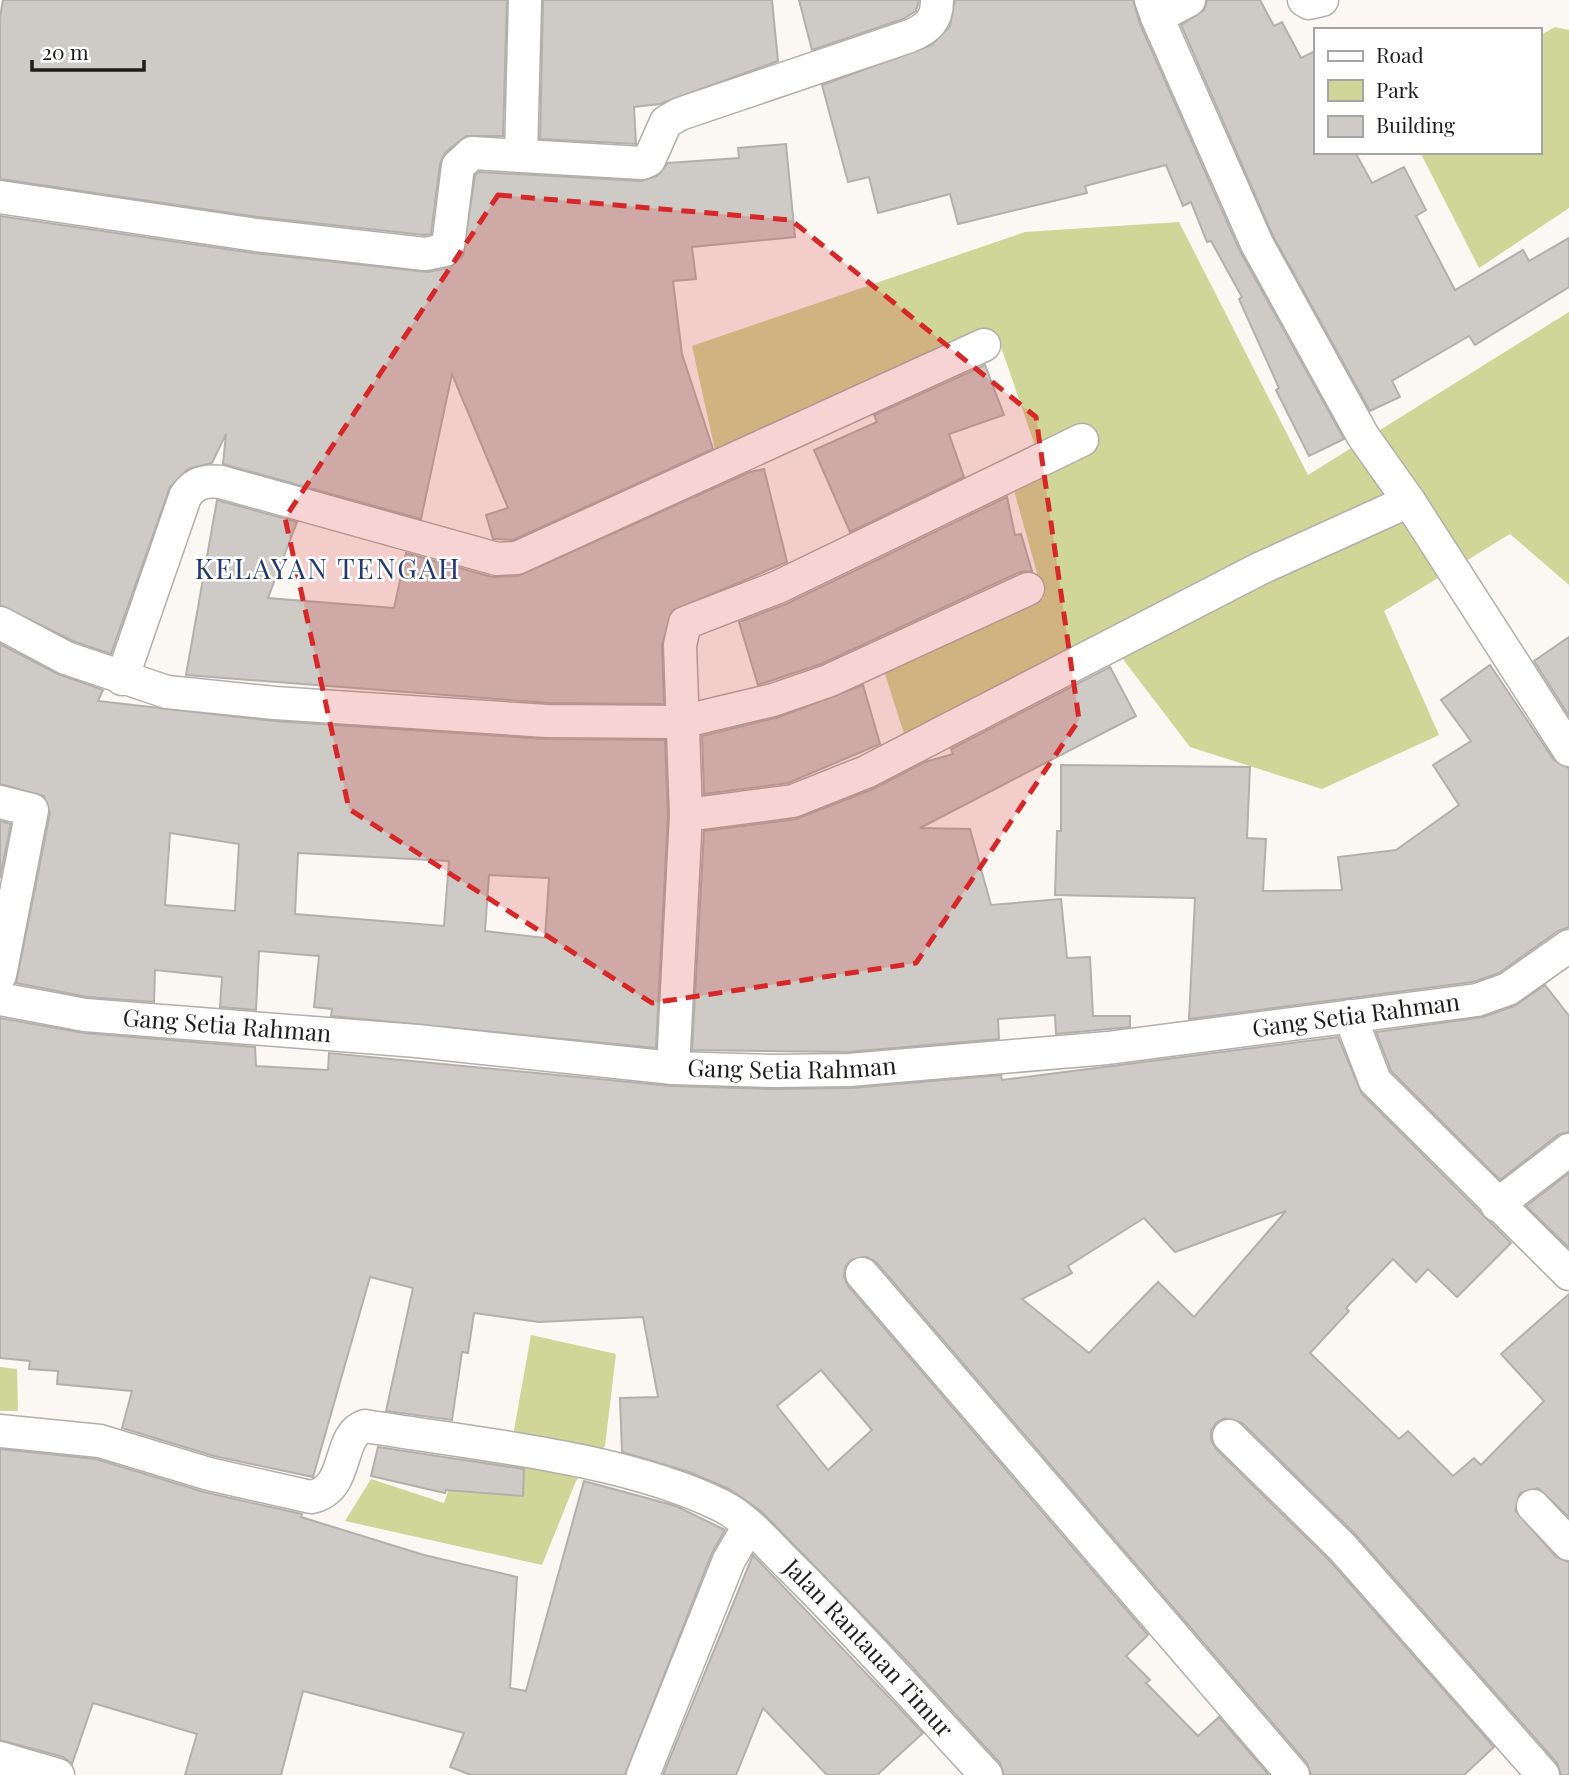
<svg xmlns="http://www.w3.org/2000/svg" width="1569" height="1775" viewBox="0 0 1569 1775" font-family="'Playfair Display',serif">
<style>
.green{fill:#d0d598}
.building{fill:#cecac5;stroke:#b3afaa;stroke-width:2;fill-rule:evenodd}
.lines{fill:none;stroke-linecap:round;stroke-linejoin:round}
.street-casing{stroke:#b2aeaa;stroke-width:35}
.street{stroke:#fff;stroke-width:32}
.marked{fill:#d62828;fill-opacity:0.2;stroke:#d62828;stroke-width:5;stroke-dasharray:14 9;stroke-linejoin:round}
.labels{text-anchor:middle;stroke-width:5;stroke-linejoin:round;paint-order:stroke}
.street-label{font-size:24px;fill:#1f1d1c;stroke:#fff}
.quarter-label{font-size:28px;letter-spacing:2px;fill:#203a70;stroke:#fff}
</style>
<rect width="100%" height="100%" fill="#fbf7f2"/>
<g class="green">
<polygon points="1555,27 1569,30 1569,208 1479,268 1420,152 1539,152 1539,36"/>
<polygon points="1179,222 1308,475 1569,312 1569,585 1510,534 1384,611 1439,735 1322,789 1190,747 1106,637 907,743 884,671 1044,598 1013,487 1040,469 1034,443 998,338 717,459 692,346 1025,232"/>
<polygon points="531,1335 616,1354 605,1446 576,1481 542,1565 345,1521 371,1479 444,1503 460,1457 509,1458"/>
<polygon points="0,1367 17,1369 18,1411 0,1411"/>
</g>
<g class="building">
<polygon points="3,0 507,0 503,136 466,136 445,153 440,164 431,234 424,235 258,217 0,179 0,17"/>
<polygon points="543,0 772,0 778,61 660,104 634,107 636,144 540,139"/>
<polygon points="799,0 919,0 916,11 903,19 812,50"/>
<polygon points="955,0 1133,0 1140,24 1240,251 1344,439 1309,456 1276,390 1279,388 1239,299 1242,297 1211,241 1207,242 1191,202 1183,206 1166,165 1085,186 1087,193 958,224 950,194 878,213 869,177 848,182 822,85 932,45 950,26"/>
<polygon points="1207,0 1260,0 1274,26 1282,22 1301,58 1315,51 1315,152 1355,152 1372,183 1404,167 1426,210 1416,216 1455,290 1523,250 1529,261 1569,238 1569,287 1475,345 1469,336 1392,381 1400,397 1370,411 1273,236 1181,25 1204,10"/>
<polygon points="786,144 795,237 692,247 696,279 673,281 682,354 713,449 513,540 493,539 486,515 508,508 452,374 421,519 223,464 226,434 212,463 188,469 170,487 111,654 73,641 0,605 0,216 253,253 428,272 449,268 463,256 475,175 479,172 642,181 657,176 668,163 739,158 738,148"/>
<polygon points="985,365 1004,415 949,434 964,477 850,532 814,450 877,422 874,415"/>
<polygon points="764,469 787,562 672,611 662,645 664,704 548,703 186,675 217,500 297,522 268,598 394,608 406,553 492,577 518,576 750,472"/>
<polygon points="1007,497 1015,535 1021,534 1032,571 1020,572 821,664 758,685 739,622 786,604"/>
<polygon points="1569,637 1569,716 1534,661"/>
<path d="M 0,644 L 58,674 L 103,690 L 98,701 L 274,721 L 546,739 L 665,740 L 668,815 L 656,1048 L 331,1016 L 332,1009 L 314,1007 L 319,956 L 259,951 L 256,1010 L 220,1007 L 222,977 L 155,970 L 154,1002 L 87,997 L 16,983 L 50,813 L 44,796 L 0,784 ZM 170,833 L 239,844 L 235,911 L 165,905 ZM 298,853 L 449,861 L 444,926 L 295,914 ZM 489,875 L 549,878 L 545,938 L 485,931 Z"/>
<polygon points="1490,665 1554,760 1569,768 1569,927 1558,931 1499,973 1473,982 1189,1019 1195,898 1055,895 1057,831 1061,831 1061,765 1250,767 1247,838 1266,839 1263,891 1342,890 1338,857 1396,850 1459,805 1433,765 1471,741 1441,700"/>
<polygon points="1110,667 1136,716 920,828 970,829 991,905 1061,899 1067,958 1090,957 1093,1016 1130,1016 1130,1027 1056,1034 1055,1015 998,1019 999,1039 848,1052 692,1050 704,831 796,819 873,789 925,762 953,754 951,749"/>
<polygon points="863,685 880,744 788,783 704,794 702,736 779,717"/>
<polygon points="0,821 11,824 0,878"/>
<polygon points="1545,985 1569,1016 1569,1132 1558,1135 1500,1180 1391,1071 1376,1032 1483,1017 1514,1006"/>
<path d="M 0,1018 L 84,1033 L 255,1047 L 256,1066 L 328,1070 L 329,1053 L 671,1086 L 772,1089 L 851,1088 L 1001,1075 L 1002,1080 L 1338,1037 L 1362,1094 L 1511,1243 L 1457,1297 L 1428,1269 L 1416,1282 L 1393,1259 L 1346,1308 L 1349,1311 L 1310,1353 L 1399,1439 L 1408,1431 L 1453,1476 L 1474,1458 L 1481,1465 L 1544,1401 L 1501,1354 L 1569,1294 L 1569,1517 L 1538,1488 L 1520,1493 L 1515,1510 L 1556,1557 L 1569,1562 L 1569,1775 L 1561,1775 L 1557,1763 L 1355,1534 L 1242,1423 L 1225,1418 L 1216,1423 L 1211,1431 L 1211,1440 L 1216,1449 L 1329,1560 L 1494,1747 L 1464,1775 L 1311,1775 L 1307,1763 L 876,1262 L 867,1257 L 851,1260 L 845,1267 L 844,1277 L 848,1286 L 1148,1635 L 1126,1656 L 1150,1680 L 1146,1683 L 1198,1736 L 1219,1717 L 1269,1775 L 1004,1775 L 1000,1763 L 903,1657 L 761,1511 L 729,1489 L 689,1472 L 622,1452 L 620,1398 L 658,1397 L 643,1317 L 539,1322 L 474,1313 L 468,1353 L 462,1352 L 452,1420 L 386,1411 L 413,1288 L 370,1277 L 313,1477 L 214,1456 L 122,1428 L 132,1391 L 57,1384 L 58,1371 L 29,1369 L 30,1361 L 0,1358 ZM 1286,1211 L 1194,1317 L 1158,1282 L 1089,1353 L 1022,1299 L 1072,1273 L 1068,1266 L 1144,1218 L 1175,1252 ZM 821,1370 L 872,1430 L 828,1470 L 777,1406 Z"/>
<polygon points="1569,1173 1569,1248 1526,1206"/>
<polygon points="378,1447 524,1469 523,1496 446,1490 445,1493 371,1476"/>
<polygon points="0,1449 96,1459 204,1492 302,1514 301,1517 424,1555 517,1577 510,1688 526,1691 584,1481 676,1506 725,1530 712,1553 625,1775 471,1775 450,1767 464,1733 303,1691 281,1775 185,1775 197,1734 93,1703 72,1764 63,1757 0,1740"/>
<polygon points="753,1555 923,1733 877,1775 827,1775 763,1708 736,1775 663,1775"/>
</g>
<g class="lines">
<defs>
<g id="street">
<polyline points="1151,0 1157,17 1189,0"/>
<polyline points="1304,0 1309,3 1322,0"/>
<polyline points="1157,17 1257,244 1363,436 1409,501 1569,750"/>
<polyline points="521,156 525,0"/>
<path d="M 0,197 L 256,235 L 425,254 L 445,250 L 448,246 L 458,166 L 472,153 L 642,163 L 649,160 L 666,122 L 680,114 L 910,36 C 928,28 937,21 937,0"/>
<polyline points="0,623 66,658 167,692 275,703 547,721 681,722 773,700 828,681 1028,589"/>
<path d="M 122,679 L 185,497 C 193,483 205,480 221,482 L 497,559 L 517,558 L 984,345"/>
<polyline points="0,802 32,810 0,975"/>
<polyline points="686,815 680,645 685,623 778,587 1082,440"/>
<path id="s1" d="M 0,999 L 85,1015 L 417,1041 L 673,1068 L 773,1071 L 849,1070 L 1108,1048 L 1477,1000 L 1508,989 L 1569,946"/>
<polyline points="1350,1016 1375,1081 1569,1274"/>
<polyline points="673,1068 686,815 793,801 866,772 1259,569 1409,501"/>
<polyline points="1497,1205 1569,1150"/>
<polyline points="862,1274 1293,1775"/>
<path id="s2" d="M 0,1431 L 100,1441 L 209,1474 L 311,1497 C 351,1489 336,1435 365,1426 C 475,1444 623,1457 722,1506 C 748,1519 769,1546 790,1566 C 858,1633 921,1705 986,1775"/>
<polyline points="1229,1436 1342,1547 1543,1775"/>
<polyline points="1533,1506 1569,1544"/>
<polyline points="0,1758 58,1775"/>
<polyline points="643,1775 729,1560 749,1526"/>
</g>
</defs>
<use href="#street" class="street-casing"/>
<use href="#street" class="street"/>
</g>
<path class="marked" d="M 498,195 L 791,220 L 1036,417 L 1079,720 L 916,963 L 652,1003 L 349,809 L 285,518 Z"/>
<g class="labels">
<g class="street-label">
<text dy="8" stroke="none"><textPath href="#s1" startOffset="1363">Gang Setia Rahman</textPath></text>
<text dy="8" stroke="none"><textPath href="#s1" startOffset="229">Gang Setia Rahman</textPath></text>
<text dy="8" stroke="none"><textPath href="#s1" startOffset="796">Gang Setia Rahman</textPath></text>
<text dy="8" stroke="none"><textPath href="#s2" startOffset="985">Jalan Rantauan Timur</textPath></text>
</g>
<g class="quarter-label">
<text x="328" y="579">KELAYAN TENGAH</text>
</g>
</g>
<rect x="1314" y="28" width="228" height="126" fill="#ffffff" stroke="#a5a5a4" stroke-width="2"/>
<rect x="1328" y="51" width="35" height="10" fill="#ffffff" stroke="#a5a5a4" stroke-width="2"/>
<text x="1376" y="63" font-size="21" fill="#1f1d1c">Road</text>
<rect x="1328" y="80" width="35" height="21" fill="#d0d598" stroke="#a5a5a4" stroke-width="2"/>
<text x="1376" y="98" font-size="21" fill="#1f1d1c">Park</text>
<rect x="1328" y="116" width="35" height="21" fill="#cecac5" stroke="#a5a5a4" stroke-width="2"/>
<text x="1376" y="133" font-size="21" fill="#1f1d1c">Building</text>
<path d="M32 60v10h112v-10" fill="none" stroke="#1f1d1c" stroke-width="3.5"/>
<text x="42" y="60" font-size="21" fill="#1f1d1c" stroke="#ffffff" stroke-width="5" paint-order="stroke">20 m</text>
</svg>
